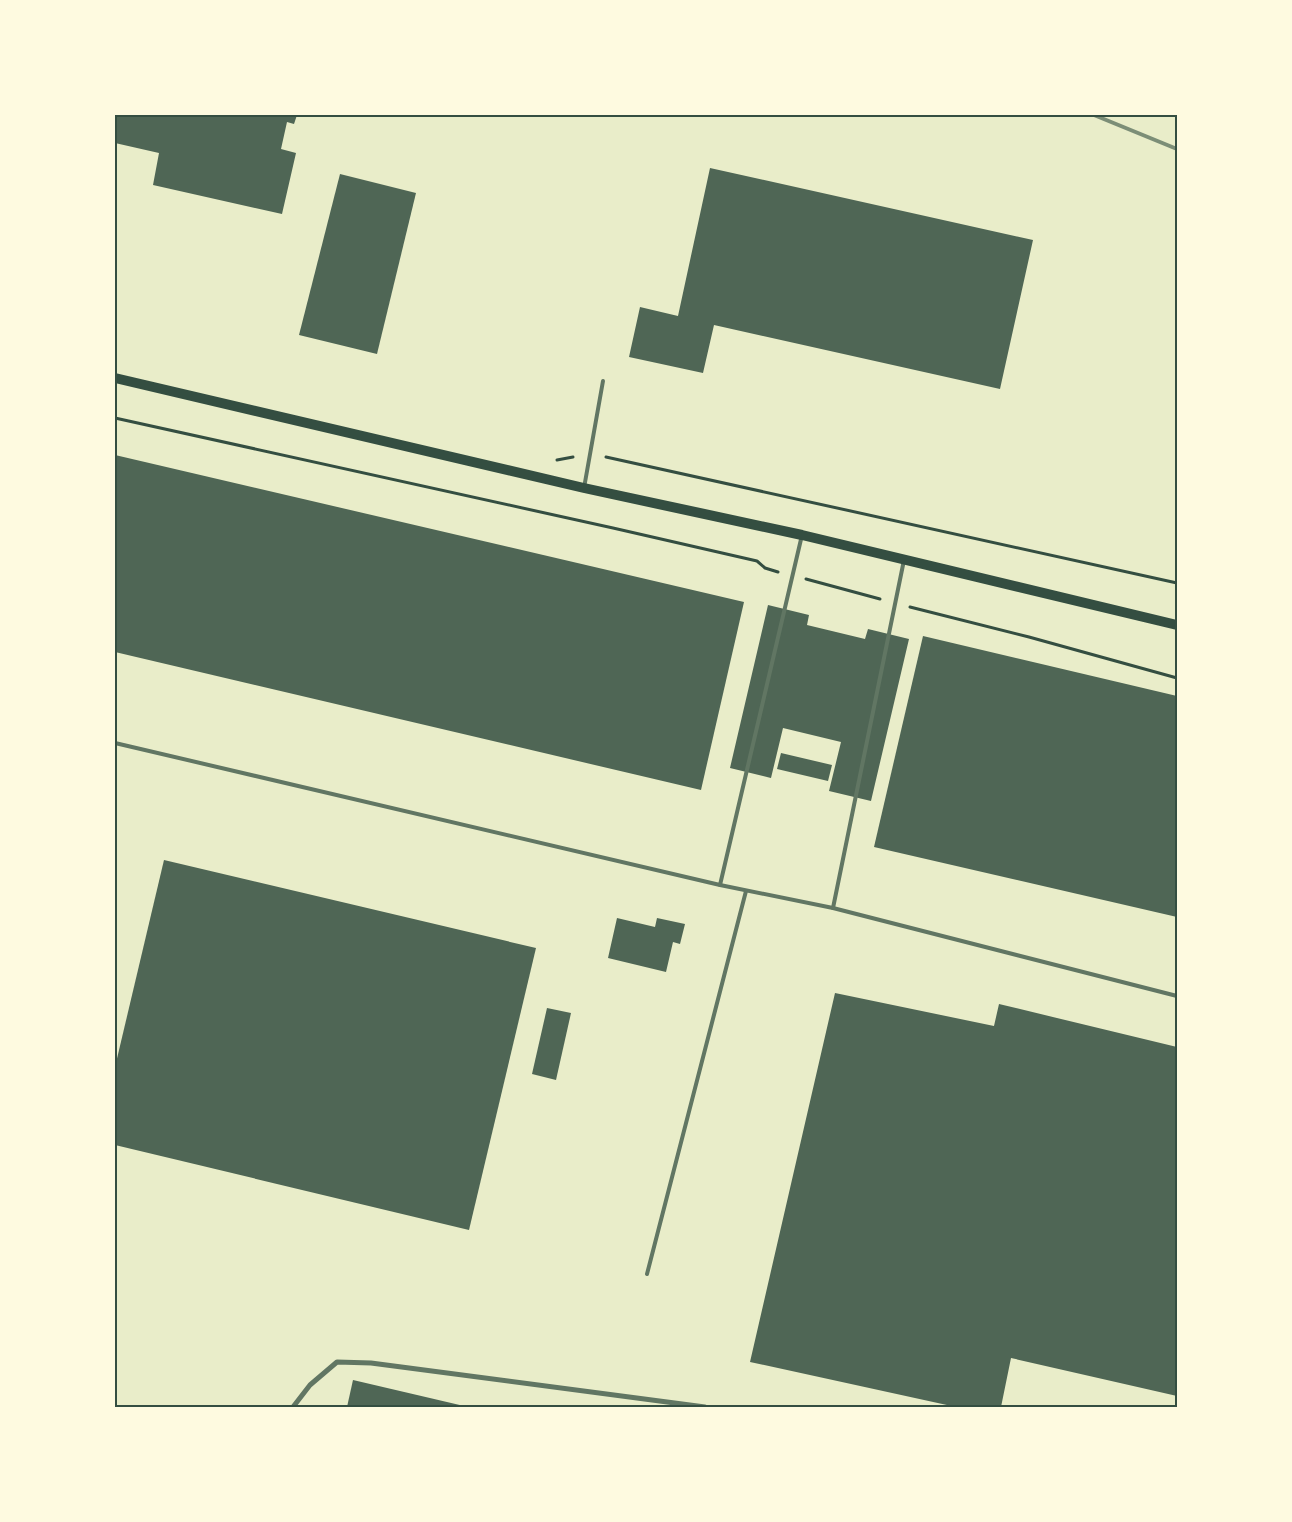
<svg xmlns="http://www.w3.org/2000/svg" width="1292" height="1522" viewBox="0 0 1292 1522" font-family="Quicksand,sans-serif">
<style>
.building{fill:#4f6655}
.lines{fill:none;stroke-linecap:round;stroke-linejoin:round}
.path{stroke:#344e41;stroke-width:3}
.service{stroke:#617663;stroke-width:4}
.minor{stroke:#617663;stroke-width:5}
.secondary{stroke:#344e41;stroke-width:10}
.rail{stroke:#7c8e77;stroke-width:4}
.neatline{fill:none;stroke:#344e41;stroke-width:2}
</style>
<rect width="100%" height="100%" fill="#e9edc9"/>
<g class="building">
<polygon points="115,115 297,115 294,124 287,122 281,149 296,153 282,214 153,185 159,153 115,143"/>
<polygon points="710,168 1033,240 1000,389 714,325 703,373 629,357 640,307 678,316"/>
<polygon points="340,174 416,193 377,354 299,335"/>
<polygon points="115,455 744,602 701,790 115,652"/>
<polygon points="768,605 809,615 807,625 865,639 868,629 909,639 871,801 829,791 841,742 783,728 771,778 730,768"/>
<polygon points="923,636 1177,696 1177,917 874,847"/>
<polygon points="781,753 832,765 828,781 777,769"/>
<polygon points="164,860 536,948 469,1230 115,1145 115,1067"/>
<polygon points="617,918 655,927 657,918 685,924 680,944 673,942 666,972 608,958"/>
<polygon points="835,993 994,1026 999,1004 1177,1047 1177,1396 1011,1358 1001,1407 956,1407 750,1362"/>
<polygon points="547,1008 571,1013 556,1080 532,1074"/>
<polygon points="353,1380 464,1406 464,1407 347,1407"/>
</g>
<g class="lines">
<g class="path">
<polyline points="115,418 613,528 757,561 765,568 778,572"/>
<polyline points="606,457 1177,583"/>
<polyline points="557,460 573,457"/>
<polyline points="806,579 880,599"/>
<polyline points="910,607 1029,637 1177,678"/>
</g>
<g class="service">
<polyline points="584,488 603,381"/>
<polyline points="115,743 720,885 833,908 1177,996"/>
<polyline points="720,885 802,535"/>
<polyline points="833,908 904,560"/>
<polyline points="647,1274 746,891"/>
</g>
<polyline class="minor" points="293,1407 310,1385 337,1362 371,1363 705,1407"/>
<polyline class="secondary" points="115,378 584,488 802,535 1177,625"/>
<polyline class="rail" points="1094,115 1177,149"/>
</g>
<rect width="1292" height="1522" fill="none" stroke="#fefae0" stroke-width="232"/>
<rect x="116" y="116" width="1060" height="1290" class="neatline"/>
</svg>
